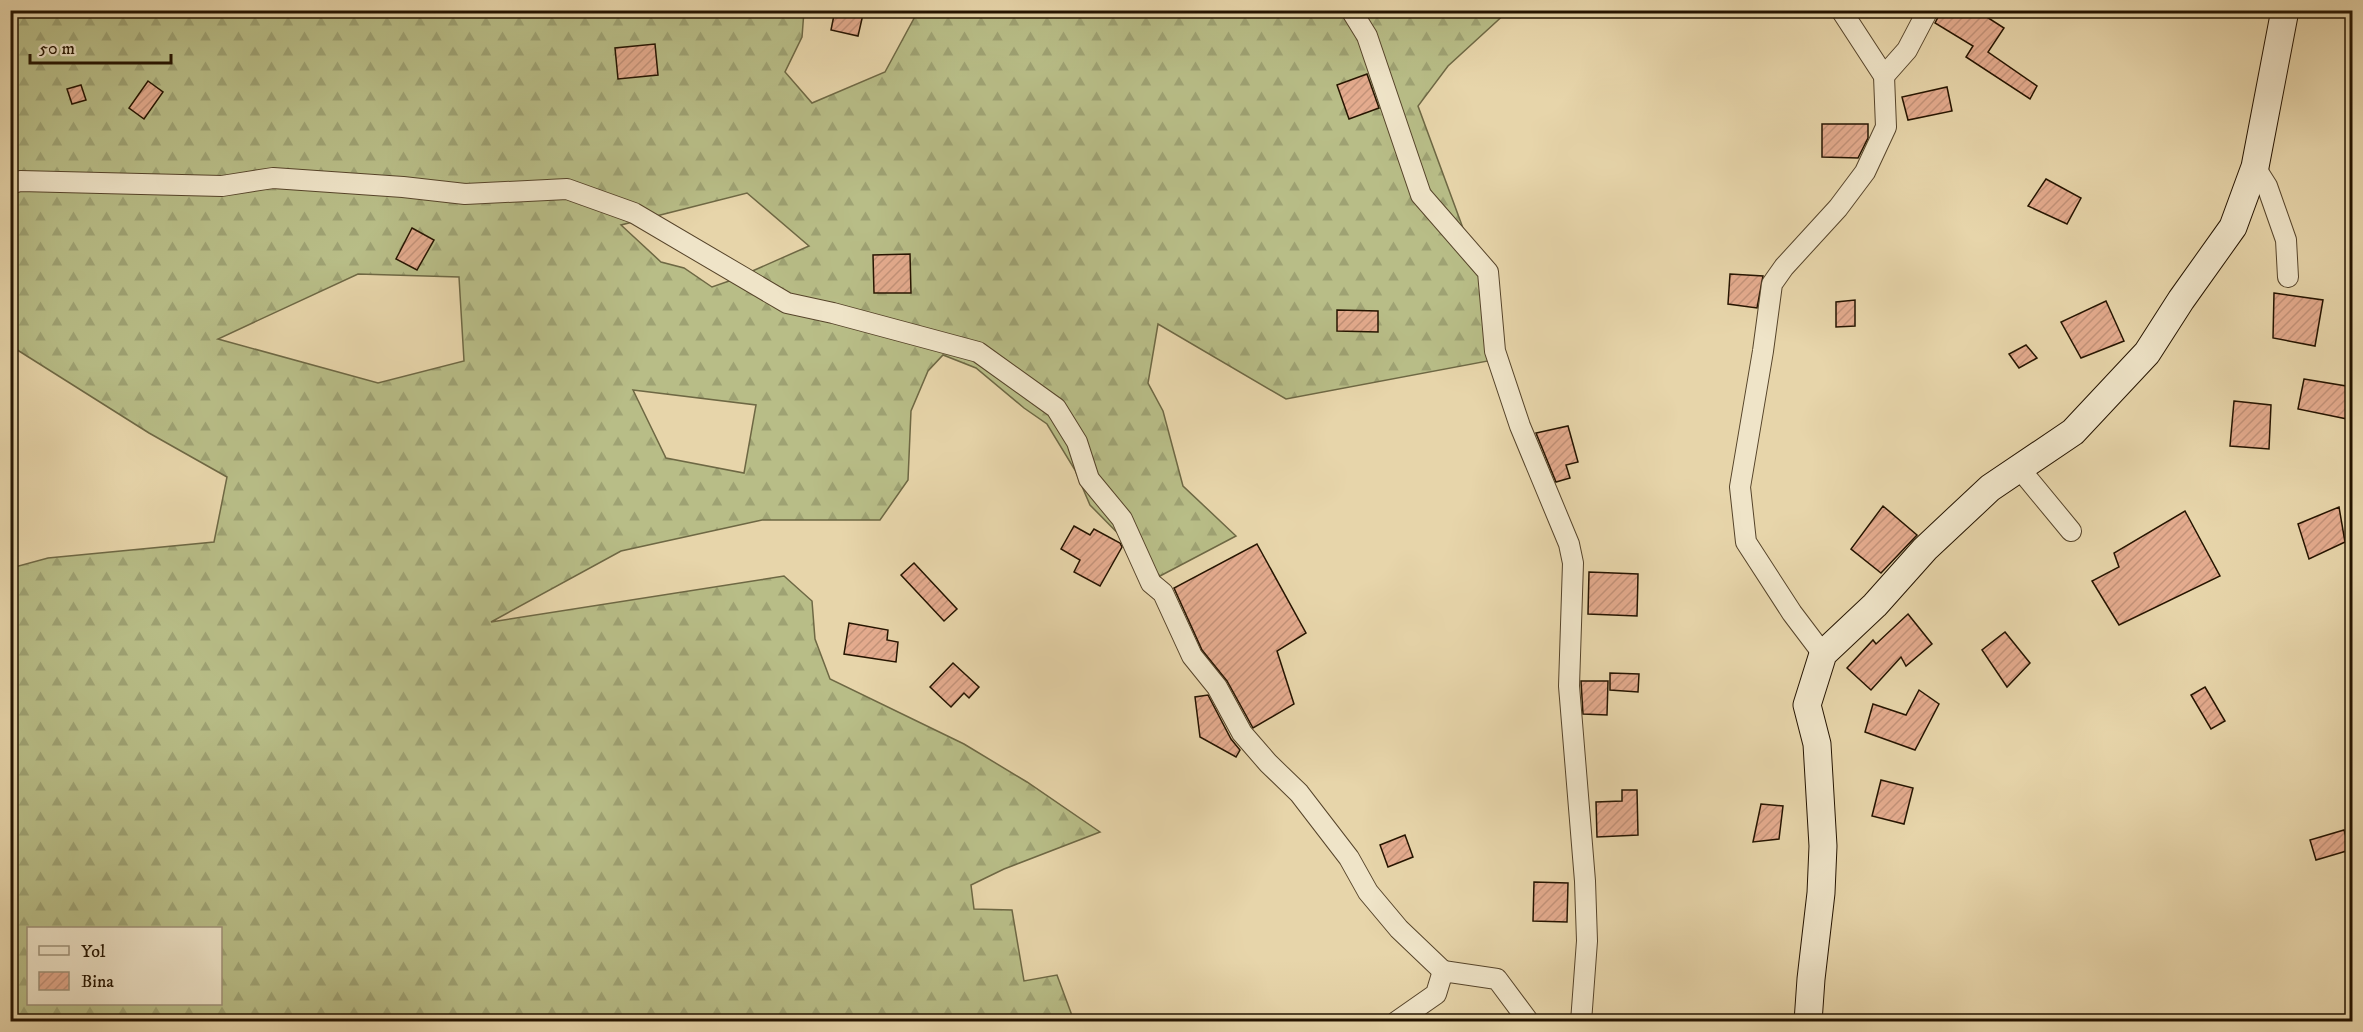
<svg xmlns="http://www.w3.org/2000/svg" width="2363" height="1032" viewBox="0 0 2363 1032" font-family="'IM FELL DW Pica',serif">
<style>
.forest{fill:url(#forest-firs);stroke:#6e6844;stroke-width:1.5;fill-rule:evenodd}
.building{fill:url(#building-hatch);stroke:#251400;stroke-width:1.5}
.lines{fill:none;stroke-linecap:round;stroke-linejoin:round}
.street-casing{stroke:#56442a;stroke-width:22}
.secondary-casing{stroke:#251400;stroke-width:29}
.street{stroke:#efe4c8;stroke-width:20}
.secondary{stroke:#efe4c8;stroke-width:27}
</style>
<defs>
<pattern id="forest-firs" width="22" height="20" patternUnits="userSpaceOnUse" patternTransform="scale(1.5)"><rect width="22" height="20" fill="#b8bd87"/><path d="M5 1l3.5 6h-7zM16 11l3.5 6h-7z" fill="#9ea273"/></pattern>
<pattern id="building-hatch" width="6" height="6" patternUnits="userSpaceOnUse" patternTransform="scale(1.5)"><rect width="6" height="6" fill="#e4ab8e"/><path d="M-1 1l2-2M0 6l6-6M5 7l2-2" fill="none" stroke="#c39279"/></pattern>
</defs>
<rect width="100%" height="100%" fill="#e7d5aa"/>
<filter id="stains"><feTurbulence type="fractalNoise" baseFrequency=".00333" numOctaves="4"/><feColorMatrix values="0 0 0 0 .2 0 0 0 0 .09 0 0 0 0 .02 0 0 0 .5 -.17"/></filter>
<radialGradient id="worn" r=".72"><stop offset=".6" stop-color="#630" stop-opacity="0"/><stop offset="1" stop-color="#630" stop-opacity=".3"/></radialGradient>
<path class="forest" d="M 10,11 L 804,11 L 802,37 L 785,72 L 812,103 L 885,72 L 918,11 L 1508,11 L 1448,66 L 1418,106 L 1488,296 L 1488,361 L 1286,399 L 1158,324 L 1148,383 L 1163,411 L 1183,486 L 1236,536 L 1160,576 L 1090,505 L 1075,470 L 1047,424 L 1024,408 L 976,368 L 943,355 L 928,371 L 911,411 L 908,480 L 880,520 L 762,520 L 621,551 L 491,622 L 784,576 L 812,601 L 815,639 L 830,679 L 964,744 L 1027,782 L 1100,832 L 1004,869 L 971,885 L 974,909 L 1012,910 L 1024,981 L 1057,975 L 1074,1021 L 11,1021 L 11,568 L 48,558 L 214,542 L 227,477 L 149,433 L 11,346 ZM 747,193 L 809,246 L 732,280 L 712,287 L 684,268 L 661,262 L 621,225 ZM 358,274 L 459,277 L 464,361 L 378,383 L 218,339 ZM 633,390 L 756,405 L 744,473 L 666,458 ZM 28,928 L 220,928 L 220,1004 L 28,1004 Z"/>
<g class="building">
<polygon points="835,10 864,10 858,36 831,30"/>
<polygon points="1942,10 1976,10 2004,28 1988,52 2037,86 2030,99 1966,57 1973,46 1935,23"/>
<polygon points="655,44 658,75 618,79 615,48"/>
<polygon points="1367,74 1379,108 1349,119 1337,85"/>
<polygon points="148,81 163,92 144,119 129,108"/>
<polygon points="81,85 86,100 72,104 67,89"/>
<polygon points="1947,87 1952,111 1908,120 1902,97"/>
<polygon points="1822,124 1868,124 1868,138 1858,158 1822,157"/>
<polygon points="2046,179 2081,198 2067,224 2028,206"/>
<polygon points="412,228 434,240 417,270 396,259"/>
<polygon points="910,254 911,293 874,293 873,255"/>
<polygon points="1730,274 1763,276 1757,308 1728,304"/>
<polygon points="2274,293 2323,300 2315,346 2273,338"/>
<polygon points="1855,300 1855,326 1836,327 1836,302"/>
<polygon points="2106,301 2124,341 2081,358 2061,322"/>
<polygon points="1337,310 1378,311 1378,332 1337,331"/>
<polygon points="2026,345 2037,358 2019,368 2009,354"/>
<polygon points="2304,379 2352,387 2352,420 2298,409"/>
<polygon points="2234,401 2271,405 2269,449 2230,446"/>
<polygon points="1568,426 1578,462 1566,465 1570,478 1556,482 1536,433"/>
<polygon points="1883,506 1917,535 1881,573 1851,549"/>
<polygon points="2339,507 2345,542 2309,559 2298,524"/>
<polygon points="2185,511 2220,576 2119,625 2092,581 2119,567 2114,553"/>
<polygon points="1074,526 1090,535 1094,529 1120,543 1122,547 1100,586 1074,572 1080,560 1061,549"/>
<polygon points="1257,544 1306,633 1277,651 1294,704 1253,728 1227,681 1202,650 1174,588"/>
<polygon points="914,563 957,609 944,621 901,575"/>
<polygon points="1589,572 1638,574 1637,616 1588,614"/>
<polygon points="1908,614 1932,644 1906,666 1901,657 1871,690 1847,668 1873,640 1876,644"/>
<polygon points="849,623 888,630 887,640 898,642 896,662 844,654"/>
<polygon points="2005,632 2030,663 2007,687 1982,650"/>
<polygon points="953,663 979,687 969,698 964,693 951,707 930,687"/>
<polygon points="1610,673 1639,674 1638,692 1610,690"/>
<polygon points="1581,681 1608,681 1607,715 1583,714"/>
<polygon points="2205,687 2225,721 2211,729 2191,695"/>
<polygon points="1919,690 1939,704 1915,750 1865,732 1873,704 1906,715"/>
<polygon points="1208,695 1231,739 1240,750 1236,757 1200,737 1195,697"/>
<polygon points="1881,780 1913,788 1904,824 1872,816"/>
<polygon points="1622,790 1637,790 1638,835 1597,837 1596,802 1622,801"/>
<polygon points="1761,804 1783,806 1779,839 1753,842"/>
<polygon points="2344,830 2350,850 2316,860 2310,840"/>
<polygon points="1405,835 1413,857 1388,867 1380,845"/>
<polygon points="1534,882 1568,883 1567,922 1533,921"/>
</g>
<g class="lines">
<defs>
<g id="street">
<polyline points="1351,10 1367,36 1421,195 1488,272 1495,351 1520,426 1569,544 1573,563 1569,686 1585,881 1587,941 1581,1022"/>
<polyline points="1884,76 1907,50 1928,10"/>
<polyline points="2255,167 2267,186 2286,240 2288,277"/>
<polyline points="10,184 20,181 222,186 273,178 403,187 465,194 567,189 634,213 787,303 833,313 978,352 1056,408 1077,442 1089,479 1122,519 1151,583 1163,593 1192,656 1217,687 1242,733 1268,763 1299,793 1349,858 1368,892 1399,929 1443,971"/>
<polyline points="2019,468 2071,531"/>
<polyline points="1823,654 1792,613 1746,542 1740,487 1763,351 1772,284 1784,267 1838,208 1865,172 1886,127 1884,76 1841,10"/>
<polyline points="1396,1022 1436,994 1443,971 1497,979 1529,1022"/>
</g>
<polyline id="secondary" points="1808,1022 1811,979 1821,893 1823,846 1817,744 1807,705 1823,654 1875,605 1925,549 1990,488 2073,432 2147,353 2181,300 2233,227 2255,167 2285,10"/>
</defs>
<use href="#street" class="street-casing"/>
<use href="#secondary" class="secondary-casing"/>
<use href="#street" class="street"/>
<use href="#secondary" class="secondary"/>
</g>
<rect width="2363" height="1032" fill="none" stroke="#e7d5aa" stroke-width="36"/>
<rect x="12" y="12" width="2339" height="1008" fill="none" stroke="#251400" stroke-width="3"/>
<rect x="18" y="18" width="2327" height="996" fill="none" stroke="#251400" stroke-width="1.5"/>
<rect x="27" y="927" width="195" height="78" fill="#efe4c8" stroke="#9e9178" stroke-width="1.5"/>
<rect x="39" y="946" width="30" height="9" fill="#efe4c8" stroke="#9e9178" stroke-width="1.5"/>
<text x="81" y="957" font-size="18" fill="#251400">Yol</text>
<rect x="39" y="972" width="30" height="18" fill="url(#building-hatch)" stroke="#9e9178" stroke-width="1.5"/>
<text x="81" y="987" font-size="18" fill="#251400">Bina</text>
<path d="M30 54v9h141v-9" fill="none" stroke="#251400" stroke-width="3"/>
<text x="39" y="54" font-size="18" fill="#251400" stroke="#efe4c8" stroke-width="4.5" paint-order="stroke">50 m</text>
<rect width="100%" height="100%" filter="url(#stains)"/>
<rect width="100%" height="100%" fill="url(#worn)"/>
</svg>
